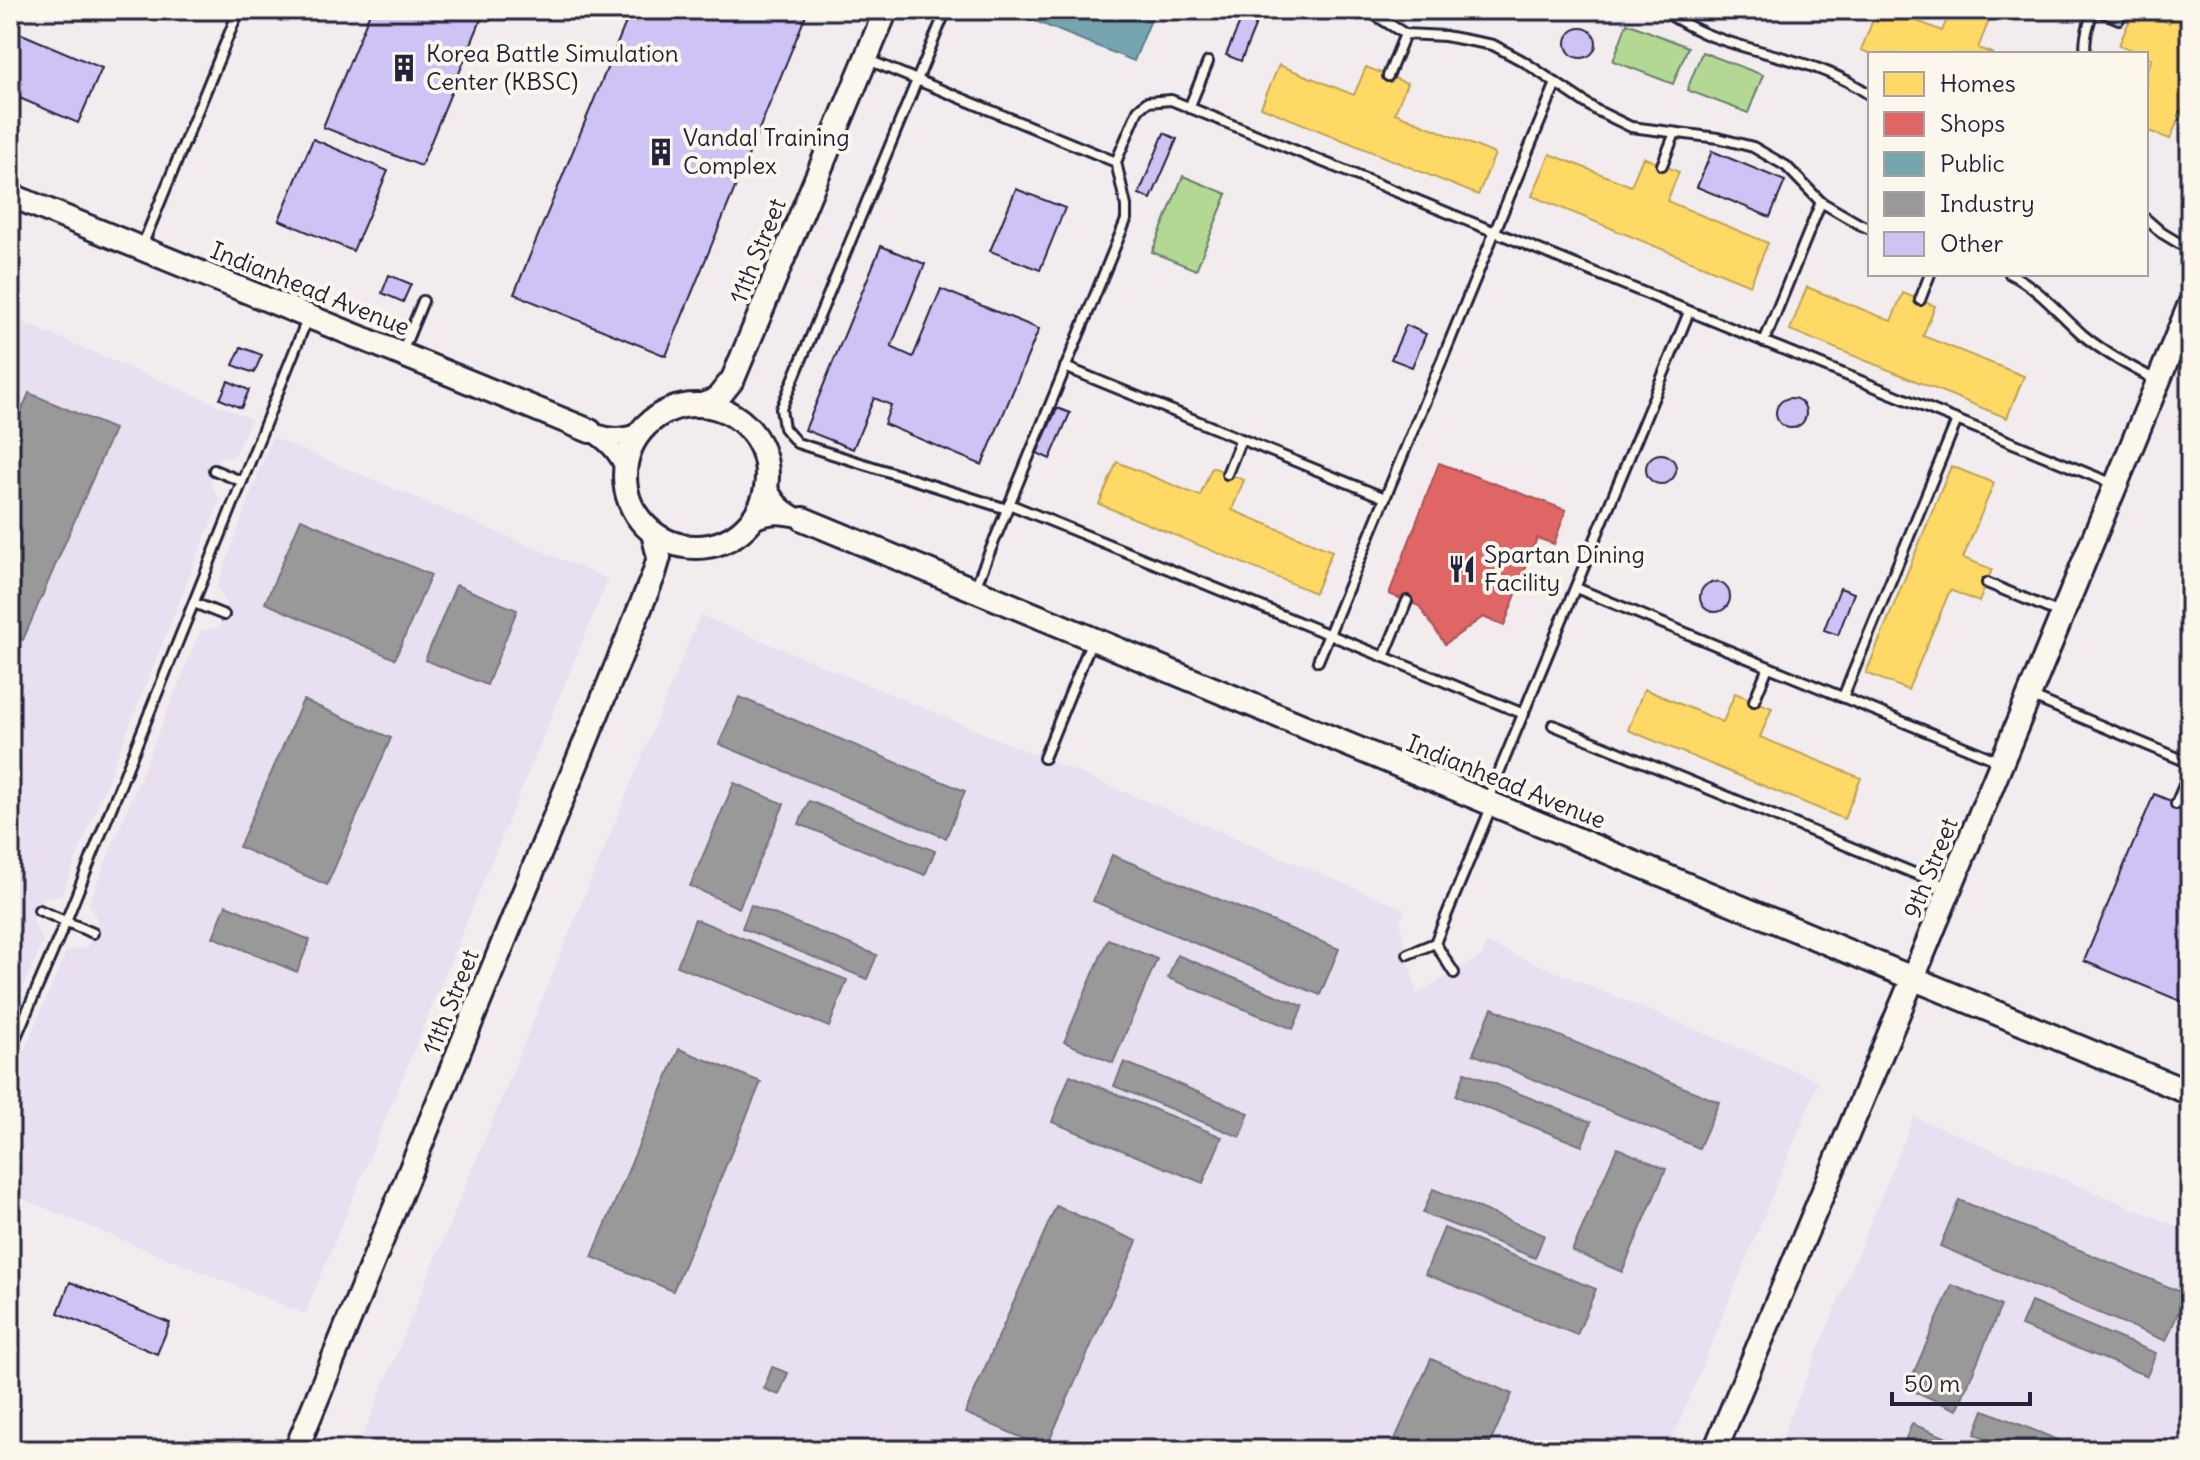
<svg xmlns="http://www.w3.org/2000/svg" width="2200" height="1460" viewBox="0 0 2200 1460" font-family="Delius,sans-serif">
<style>
.built{fill:#e8dff0}
.green{fill:#b3d893;stroke:#6a7d67;stroke-width:2}
.homes{fill:#ffd966;stroke:#bda259;stroke-width:2}
.shops{fill:#e06666;stroke:#a75259;stroke-width:2}
.public{fill:#76a5af;stroke:#5d7e8c;stroke-width:2}
.industry{fill:#999;stroke:#75757d;stroke-width:2}
.building{fill:#cfc2f4;stroke:#22223b;stroke-width:2}
.lines{fill:none;stroke-linecap:round;stroke-linejoin:round}
.lane-casing{stroke:#22223b;stroke-width:14}
.street-casing{stroke:#22223b;stroke-width:22}
.secondary-casing{stroke:#22223b;stroke-width:28}
.lane{stroke:#fbf7ec;stroke-width:8}
.street{stroke:#fbf7ec;stroke-width:16}
.secondary{stroke:#fbf7ec;stroke-width:22}
.labels{text-anchor:middle;stroke-width:8;stroke-linejoin:round;paint-order:stroke}
.poi-label{font-size:24px;fill:#22223b;stroke:#fbf7ec;text-anchor:start}
.street-label{font-size:24px;fill:#22223b;stroke:#fbf7ec}
</style>
<rect width="100%" height="100%" fill="#f2ecee"/>
<filter id="ink" filterUnits="userSpaceOnUse"><feTurbulence type="fractalNoise" baseFrequency=".0125" numOctaves="2"/><feDisplacementMap in="SourceGraphic" scale="16" xChannelSelector="R" yChannelSelector="G"/><feConvolveMatrix kernelMatrix="1 2 1 2 8 2 1 2 1" color-interpolation-filters="sRGB"/></filter>
<g filter="url(#ink)">
<g class="built">
<polygon points="10,317 251,419 234,456 219,458 210,483 220,500 62,894 43,898 33,922 43,941 10,1017"/>
<polygon points="272,437 608,579 305,1314 10,1194 10,1083 66,952 87,947 98,921 89,903 200,631 219,627 227,605 217,586"/>
<polygon points="700,615 1405,909 1400,923 1417,994 1483,955 1486,943 1819,1081 1668,1450 357,1450"/>
<polygon points="1914,1117 2190,1232 2190,1450 1777,1450"/>
</g>
<g class="green">
<polygon points="1627,23 1688,47 1673,84 1613,61"/>
<polygon points="1702,52 1763,75 1748,113 1687,90"/>
<polygon points="1183,176 1227,194 1196,270 1152,252"/>
</g>
<g class="homes">
<polygon points="1877,10 1890,10 1942,31 1951,10 1985,10 1992,13 1978,48 1994,54 1871,54 1861,50"/>
<polygon points="2134,10 2169,23 2175,10 2190,10 2190,91 2170,139 2146,130 2146,73 2152,59 2146,56 2146,54 2141,54 2119,45"/>
<polygon points="1279,65 1354,95 1366,67 1407,83 1395,113 1495,154 1478,195 1261,107"/>
<polygon points="1550,154 1631,186 1643,157 1679,172 1667,201 1768,243 1750,285 1532,196"/>
<polygon points="1807,287 1891,321 1903,293 1935,306 1923,336 2024,376 2007,418 1790,330"/>
<polygon points="1117,462 1200,496 1212,467 1244,480 1232,510 1332,551 1315,593 1099,504"/>
<polygon points="1951,466 1994,483 1963,558 1992,569 1979,602 1950,590 1908,690 1866,673"/>
<polygon points="1644,689 1723,722 1735,693 1772,708 1760,737 1861,778 1844,819 1628,730"/>
</g>
<polygon class="shops" points="1439,463 1566,510 1554,544 1537,538 1504,626 1483,617 1445,644 1419,606 1389,594"/>
<polygon class="public" points="1013,10 1155,10 1134,61 1013,12"/>
<g class="industry">
<polygon points="29,393 114,429 23,640 10,635 10,437"/>
<polygon points="301,519 431,575 395,659 265,603"/>
<polygon points="456,585 517,610 487,685 425,660"/>
<polygon points="739,697 965,791 946,838 719,744"/>
<polygon points="303,700 391,738 327,885 239,847"/>
<polygon points="734,783 784,804 739,908 690,886"/>
<polygon points="809,801 935,851 925,875 799,824"/>
<polygon points="1112,855 1339,949 1320,995 1093,901"/>
<polygon points="226,905 310,940 297,972 213,937"/>
<polygon points="751,905 877,955 867,979 742,928"/>
<polygon points="695,919 847,980 829,1027 677,966"/>
<polygon points="1108,939 1157,959 1113,1063 1064,1042"/>
<polygon points="1177,955 1303,1006 1293,1029 1168,978"/>
<polygon points="1492,1008 1719,1102 1699,1148 1473,1054"/>
<polygon points="679,1049 761,1082 673,1291 592,1257"/>
<polygon points="1124,1062 1249,1113 1240,1137 1114,1086"/>
<polygon points="1465,1072 1591,1122 1582,1146 1456,1096"/>
<polygon points="1070,1075 1222,1137 1203,1183 1052,1122"/>
<polygon points="1617,1148 1666,1169 1622,1272 1572,1251"/>
<polygon points="1433,1189 1544,1235 1535,1258 1423,1213"/>
<polygon points="1959,1200 2186,1294 2166,1341 1940,1246"/>
<polygon points="1056,1206 1137,1241 1046,1448 965,1413"/>
<polygon points="1444,1228 1596,1289 1577,1335 1425,1274"/>
<polygon points="1952,1285 2001,1306 1957,1410 1907,1388"/>
<polygon points="2031,1302 2156,1353 2147,1376 2021,1326"/>
<polygon points="1431,1359 1512,1394 1487,1450 1390,1450"/>
<polygon points="772,1367 788,1373 779,1395 764,1389"/>
<polygon points="1984,1410 2083,1450 2015,1450 1975,1434"/>
<polygon points="1912,1424 1978,1450 1901,1450"/>
</g>
<g class="building">
<polygon points="371,10 485,10 421,166 323,127"/>
<polygon points="631,10 808,10 666,356 514,294"/>
<polygon points="1244,13 1258,19 1241,61 1226,55"/>
<circle cx="1581" cy="43" r="15"/>
<polygon points="10,29 102,68 78,123 10,94"/>
<polygon points="1164,133 1177,139 1151,199 1139,194"/>
<polygon points="313,139 388,171 353,251 279,220"/>
<polygon points="1712,151 1785,181 1770,217 1697,187"/>
<polygon points="1016,189 1065,208 1040,270 990,251"/>
<polygon points="881,246 925,264 891,347 913,357 941,289 1039,329 982,465 884,424 891,405 874,398 853,449 805,430"/>
<polygon points="389,275 411,284 403,302 382,293"/>
<polygon points="1406,325 1426,334 1412,367 1391,359"/>
<polygon points="241,347 262,355 254,373 233,365"/>
<polygon points="228,381 249,390 241,408 220,399"/>
<circle cx="1791" cy="413" r="15"/>
<polygon points="1057,408 1070,413 1050,459 1037,453"/>
<circle cx="1661" cy="469" r="15"/>
<circle cx="1715" cy="597" r="15"/>
<polygon points="1840,588 1854,593 1838,635 1824,630"/>
<polygon points="2154,794 2190,809 2190,1005 2084,961"/>
<polygon points="70,1282 170,1323 157,1354 58,1313"/>
</g>
<g class="lines">
<defs>
<g id="lane">
<polyline points="946,10 781,409 784,428 797,443 1007,509"/>
<polyline points="1367,10 1405,34 1445,36 1493,45 1523,61 1596,110 1631,127 1718,138 1753,147 1786,166 1821,202 1859,224 1870,229"/>
<path d="M 1662,10 C 1676,19 1690,27 1706,34 C 1761,56 1821,60 1870,95"/>
<polyline points="2097,10 2119,19"/>
<path d="M 2086,54 C 2083,40 2089,24 2093,10"/>
<polyline points="866,59 1116,162 1138,110 1147,102 1171,100 2116,485"/>
<polyline points="1388,76 1405,34"/>
<polyline points="1189,108 1208,62"/>
<polyline points="1662,165 1675,133"/>
<polyline points="2146,219 2162,233 2190,250"/>
<polyline points="142,246 239,10"/>
<path d="M 2010,274 C 2039,288 2059,314 2083,335 C 2106,354 2131,367 2158,381"/>
<polyline points="1920,300 1930,274"/>
<polyline points="1764,342 1821,202"/>
<polyline points="402,352 423,301"/>
<polyline points="1065,367 1385,498"/>
<polyline points="214,470 241,481"/>
<polyline points="1227,474 1241,439"/>
<polyline points="1009,504 1524,714"/>
<polyline points="1987,583 2062,614"/>
<polyline points="1576,588 2001,762"/>
<polyline points="974,590 1126,220 1126,206 1116,162"/>
<polyline points="194,603 224,615"/>
<polyline points="1384,657 1407,601"/>
<polyline points="1318,661 1556,83"/>
<polyline points="2030,696 2190,763"/>
<polyline points="1843,697 1957,420"/>
<polyline points="1754,701 1768,667"/>
<polyline points="1553,725 1950,888"/>
<polyline points="1044,758 1092,640"/>
<polyline points="1488,799 1689,312"/>
<polyline points="2176,804 2190,771"/>
<polyline points="39,910 93,933"/>
<polyline points="1435,943 1454,973"/>
<polyline points="1408,954 1435,943 1492,805"/>
<polyline points="10,1051 66,921 308,317"/>
</g>
<g id="street">
<path d="M 590,431 C 607,442 617,451 625,470"/>
<path d="M 599,434 C 615,439 625,437 640,432"/>
<path d="M 767,485 C 774,499 780,507 794,515"/>
<path d="M 750,522 C 772,513 780,514 803,519"/>
</g>
<g id="secondary">
<polyline points="10,195 590,431"/>
<circle cx="696" cy="476" r="71"/>
<polyline points="702,405 716,400 733,379 886,10"/>
<polyline points="803,519 2190,1093"/>
<polyline points="296,1450 654,574 659,557 653,533"/>
<polyline points="1715,1450 1913,978 2190,304"/>
</g>
</defs>
<use href="#lane" class="lane-casing"/>
<use href="#street" class="street-casing"/>
<use href="#secondary" class="secondary-casing"/>
<use href="#lane" class="lane"/>
<use href="#street" class="street"/>
<use href="#secondary" class="secondary"/>
</g>
</g>
<defs>
<symbol id="building-bare" viewBox="-9 -9 18 18"><path d="M-4-6H4V6H1V3H-1V6H-4ZM-2.5-4.3h1.7v1.8h-1.7ZM.8-4.3h1.7v1.8H.8ZM-2.5-1h1.7V.8h-1.7ZM.8-1h1.7V.8H.8Z" fill="#22223b" stroke="#fbf7ec" stroke-width="2.5" paint-order="stroke"/></symbol>
<symbol id="restaurant-bare" viewBox="-9 -9 18 18"><path d="M-5-6h1v4h1v-4h1v4h1v-4h1v5L-1.5 .5V6h-2V.5L-5-1ZM5-6V6H3V1.5H1.5Q1.5-4 5-6Z" fill="#22223b" stroke="#fbf7ec" stroke-width="2.5" paint-order="stroke"/></symbol>
</defs>
<g fill-rule="evenodd">
<use href="#building-bare" x="384" y="48" width="40" height="40"/>
<use href="#building-bare" x="641" y="132" width="40" height="40"/>
<use href="#restaurant-bare" x="1442" y="549" width="40" height="40"/>
</g>
<g class="labels">
<g class="poi-label">
<text x="426" y="62">Korea Battle Simulation<tspan x="426" dy="28">Center (KBSC)</tspan></text>
<text x="683" y="146">Vandal Training<tspan x="683" dy="28">Complex</tspan></text>
<text x="1484" y="563">Spartan Dining<tspan x="1484" dy="28">Facility</tspan></text>
</g>
<g class="street-label">
<text transform="translate(758 251) rotate(-68)" y="8">11th Street</text>
<text transform="translate(310 289) rotate(22)" y="8">Indianhead Avenue</text>
<text transform="translate(1506 782) rotate(22)" y="8">Indianhead Avenue</text>
<text transform="translate(1931 868) rotate(-68)" y="8">9th Street</text>
<text transform="translate(451 1002) rotate(-68)" y="8">11th Street</text>
</g>
</g>
<rect width="2200" height="1460" fill="none" stroke="#fbf7ec" stroke-width="40"/>
<rect x="20" y="20" width="2160" height="1420" fill="none" stroke="#22223b" stroke-width="3" filter="url(#ink)"/>
<rect x="1868" y="52" width="280" height="224" fill="#fbf7ec" stroke="#a4a2a5" stroke-width="2"/>
<rect x="1884" y="72" width="40" height="24" fill="#ffd966" stroke="#a4a2a5" stroke-width="2"/>
<text x="1940" y="92" font-size="24" fill="#22223b">Homes</text>
<rect x="1884" y="112" width="40" height="24" fill="#e06666" stroke="#a4a2a5" stroke-width="2"/>
<text x="1940" y="132" font-size="24" fill="#22223b">Shops</text>
<rect x="1884" y="152" width="40" height="24" fill="#76a5af" stroke="#a4a2a5" stroke-width="2"/>
<text x="1940" y="172" font-size="24" fill="#22223b">Public</text>
<rect x="1884" y="192" width="40" height="24" fill="#999999" stroke="#a4a2a5" stroke-width="2"/>
<text x="1940" y="212" font-size="24" fill="#22223b">Industry</text>
<rect x="1884" y="232" width="40" height="24" fill="#cfc2f4" stroke="#a4a2a5" stroke-width="2"/>
<text x="1940" y="252" font-size="24" fill="#22223b">Other</text>
<path d="M1892 1392v12h138v-12" fill="none" stroke="#22223b" stroke-width="4"/>
<text x="1904" y="1392" font-size="24" fill="#22223b" stroke="#fbf7ec" stroke-width="6" paint-order="stroke">50 m</text>
</svg>
